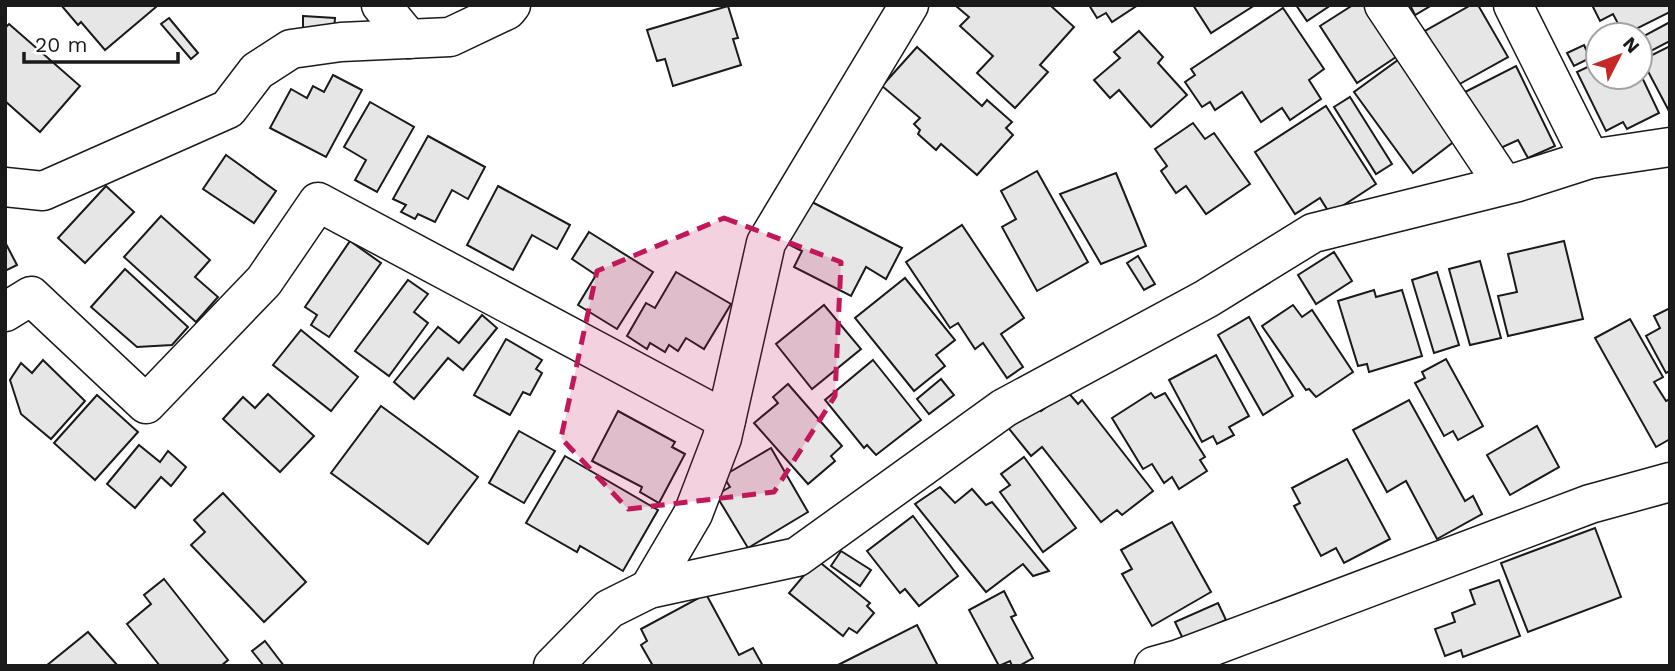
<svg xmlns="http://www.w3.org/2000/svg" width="1675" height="671" viewBox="0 0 1675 671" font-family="'Work Sans',sans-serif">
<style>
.building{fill:#e6e6e6;stroke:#1a1a1a;stroke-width:2}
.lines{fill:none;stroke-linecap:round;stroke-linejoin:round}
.minor-casing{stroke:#1a1a1a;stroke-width:41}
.minor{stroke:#fff;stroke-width:38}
.marked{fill:#c2185b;fill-opacity:0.2;stroke:#c2185b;stroke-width:5;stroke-dasharray:14 9;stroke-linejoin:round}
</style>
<rect width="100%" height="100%" fill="#fff"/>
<g class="building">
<polygon points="61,5 154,5 156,7 105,50 81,22 78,25"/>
<polygon points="1050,5 1074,27 1040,65 1048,72 1015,108 977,73 993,56 960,26 969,17 956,6"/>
<polygon points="1089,5 1138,5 1112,22 1106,13 1097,18"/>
<polygon points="1193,5 1255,5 1211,33"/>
<polygon points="1296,5 1331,5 1307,21"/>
<polygon points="1353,5 1371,5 1402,53 1357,83 1320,26"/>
<polygon points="1410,5 1432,5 1415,15"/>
<polygon points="1471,5 1478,5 1508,57 1456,86 1425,31"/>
<polygon points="1592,5 1670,5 1670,12 1624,35 1613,14 1600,21"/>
<polygon points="728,6 738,38 733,39 741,65 673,86 665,59 657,61 647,30"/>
<polygon points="1283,8 1324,69 1309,80 1321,99 1290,120 1282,108 1261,122 1242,92 1215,110 1210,102 1202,107 1185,82 1195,75 1191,69"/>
<polygon points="303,16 335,18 334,31 303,28"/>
<polygon points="169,18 198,53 191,59 161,24"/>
<polygon points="1670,22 1670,41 1649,52 1640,38"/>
<polygon points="9,24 80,86 40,132 5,101 5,28"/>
<polygon points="1139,31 1163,57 1158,63 1187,95 1151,127 1119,90 1110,98 1094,80 1120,58 1114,52"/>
<polygon points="1584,45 1590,58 1574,66 1567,53"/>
<polygon points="1670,46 1670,113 1642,60"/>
<polygon points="917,47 982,106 987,100 1012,122 1006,128 1013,135 977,175 941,144 936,150 918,134 920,130 914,124 920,118 882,86"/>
<polygon points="1398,60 1456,140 1413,173 1354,92"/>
<polygon points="1598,62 1598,77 1640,77 1640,73 1659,113 1627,129 1623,122 1606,131 1577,72"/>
<polygon points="1516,66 1555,146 1528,158 1518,140 1494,151 1465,92"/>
<polygon points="333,75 362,90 326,157 270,128 291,89 307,98 313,86 324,92"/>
<polygon points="1350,97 1392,164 1376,174 1334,107"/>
<polygon points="370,102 414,127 377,192 355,180 366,160 344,147"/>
<polygon points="1326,106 1376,184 1330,214 1320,198 1295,214 1255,152"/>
<polygon points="1193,123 1205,139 1214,133 1250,184 1206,214 1186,186 1176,193 1161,171 1167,166 1155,149"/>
<polygon points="428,136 485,167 468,199 452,190 435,222 418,214 415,219 401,212 406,205 393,199"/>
<polygon points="226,155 276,191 254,223 203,189"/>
<polygon points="1037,171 1088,262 1037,291 1002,227 1016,219 1001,191"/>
<polygon points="1116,173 1146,246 1101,264 1060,194"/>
<polygon points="106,186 134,212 85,263 58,238"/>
<polygon points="498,186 570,225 557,249 532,235 513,270 467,245"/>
<polygon points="810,201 902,248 886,279 866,267 851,296 794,267 802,251 788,244"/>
<polygon points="161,216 210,260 195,277 218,297 196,322 124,257"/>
<polygon points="962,225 1024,318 1001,334 1023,367 1007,378 983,343 975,349 958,323 950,328 906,262"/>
<polygon points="589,232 653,272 617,329 578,305 596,275 572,259"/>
<polygon points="350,241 381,263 329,337 311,325 317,315 305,307"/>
<polygon points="1564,241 1583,319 1508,336 1498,296 1517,292 1508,254"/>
<polygon points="5,242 17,265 5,271"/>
<polygon points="1334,252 1352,281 1316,304 1298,275"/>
<polygon points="1138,256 1155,284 1144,290 1127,263"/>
<polygon points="1480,261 1501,338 1470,345 1449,269"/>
<polygon points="125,269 188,327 172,345 137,347 91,307"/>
<polygon points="676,272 731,304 704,349 686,338 678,351 669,345 665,352 650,343 647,349 627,336 646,303 655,308"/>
<polygon points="1437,272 1459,345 1434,353 1412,280"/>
<polygon points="905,278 955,340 936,355 945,366 914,391 855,318"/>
<polygon points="408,280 428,294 414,312 428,323 389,376 355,351"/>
<polygon points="1374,290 1376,297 1402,290 1422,356 1369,372 1367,364 1358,366 1338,301"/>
<polygon points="824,305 861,349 812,389 776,344"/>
<polygon points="1293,305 1302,317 1312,310 1353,372 1316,397 1309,389 1306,390 1262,326"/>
<polygon points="1670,308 1670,371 1666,373 1646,336 1660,328 1654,316"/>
<polygon points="482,315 497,328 463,370 448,358 414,399 394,382 438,327 459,343"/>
<polygon points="1249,317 1293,396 1263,415 1218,335"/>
<polygon points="1630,319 1663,377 1654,382 1666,401 1670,399 1670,439 1656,447 1595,338"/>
<polygon points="301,330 358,377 331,411 273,365"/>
<polygon points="506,339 542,360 536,369 542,373 530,395 523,392 510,415 474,395"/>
<polygon points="1216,355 1249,416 1229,427 1234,435 1217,444 1213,436 1202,442 1169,380"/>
<polygon points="1446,359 1483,426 1458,440 1453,431 1444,436 1415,383 1425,378 1422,372"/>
<polygon points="43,360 85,401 51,439 21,414 10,380 21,363 32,373"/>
<polygon points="873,360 921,420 876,455 867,445 864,448 825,400"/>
<polygon points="941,379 954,395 929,414 917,399"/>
<polygon points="788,384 842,446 831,456 835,461 808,484 754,423 778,403 773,397"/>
<polygon points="1067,391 1078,404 1082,400 1153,491 1122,515 1117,510 1101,522 1042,447 1031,456 1006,425 1035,403 1041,411"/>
<polygon points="1151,393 1155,398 1165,393 1205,457 1200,460 1207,471 1179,489 1172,477 1164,483 1152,464 1143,469 1112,418"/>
<polygon points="268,394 314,436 280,472 223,419 243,397 255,408"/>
<polygon points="97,395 138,432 95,480 54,443"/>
<polygon points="1409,400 1465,501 1473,496 1482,514 1437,539 1406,481 1387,492 1353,430"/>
<polygon points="381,406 478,477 428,544 331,473"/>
<polygon points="618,411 675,442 672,447 685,454 659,503 640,492 642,487 592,461"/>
<polygon points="1537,426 1559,467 1510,495 1487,455"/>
<polygon points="519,431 555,451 524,503 489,483"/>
<polygon points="139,445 160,462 168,451 186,467 171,486 161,477 135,508 107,484"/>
<polygon points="771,448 808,512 748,548 716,495 730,487 723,476"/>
<polygon points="565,456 658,510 623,571 580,546 577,552 526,523"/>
<polygon points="1024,457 1076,528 1043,552 1000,492 1010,485 1001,474"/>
<polygon points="1347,459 1390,539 1344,563 1336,548 1321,556 1294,506 1300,503 1292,488"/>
<polygon points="940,487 955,503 972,489 986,505 992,502 1049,571 1033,576 1023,564 986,592 915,504"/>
<polygon points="223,493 306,582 264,622 191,545 205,532 194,520"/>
<polygon points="913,516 958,576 919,606 905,589 900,593 867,551"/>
<polygon points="1172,522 1211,592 1152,626 1122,574 1132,569 1121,550"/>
<polygon points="1595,528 1621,597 1528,632 1501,563"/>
<polygon points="841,551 871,570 860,586 831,566"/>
<polygon points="817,560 870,603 867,606 874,613 857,633 849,628 843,636 789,593"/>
<polygon points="164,579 228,660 221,666 160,666 127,624 151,604 144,595"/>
<polygon points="1499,580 1520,636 1463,657 1461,650 1445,656 1435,629 1455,622 1452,613 1475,604 1470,590"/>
<polygon points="1004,591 1016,615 1011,617 1033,658 1019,666 1012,666 1010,661 999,666 969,610"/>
<polygon points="706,594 739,655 753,648 763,666 653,666 641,645 647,641 641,629"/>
<polygon points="1218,603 1226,620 1183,639 1175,622"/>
<polygon points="917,625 938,666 836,666"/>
<polygon points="88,632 118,666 46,666"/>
<polygon points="265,641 284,666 264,666 252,651"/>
</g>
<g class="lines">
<defs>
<g id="minor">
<polyline points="381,5 409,39"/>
<polyline points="1384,5 1504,185"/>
<polyline points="1513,5 1590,159"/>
<polyline points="5,187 43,191 228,109 257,71 291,49 341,42 450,37 507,10 511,5"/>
<polyline points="5,312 31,296 146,404 264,281 318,202 726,420"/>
<polyline points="649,589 693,514 722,438 766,243 909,5"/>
<polyline points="553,666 609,609 649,589 797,557 1004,408 1206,299 1313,233 1518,182 1590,159 1670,147"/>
<polyline points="1154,666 1179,659 1590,504 1670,482"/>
</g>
</defs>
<use href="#minor" class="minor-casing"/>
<use href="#minor" class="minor"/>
</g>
<path class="marked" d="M 724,218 L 841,262 L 835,396 L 774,492 L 628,509 L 561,438 L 597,271 Z"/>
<rect width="1675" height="671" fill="none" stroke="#1a1a1a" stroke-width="14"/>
<g transform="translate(1619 56) rotate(48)"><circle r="33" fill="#ffffff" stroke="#a3a3a3" stroke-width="2"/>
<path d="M0-5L12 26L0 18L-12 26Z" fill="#c62828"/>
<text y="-10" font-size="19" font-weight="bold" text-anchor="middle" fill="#1a1a1a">N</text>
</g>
<path d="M24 52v10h154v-10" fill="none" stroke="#1a1a1a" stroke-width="3.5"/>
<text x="35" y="52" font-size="21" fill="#1a1a1a" stroke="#ffffff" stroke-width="5" paint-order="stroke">20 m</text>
</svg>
